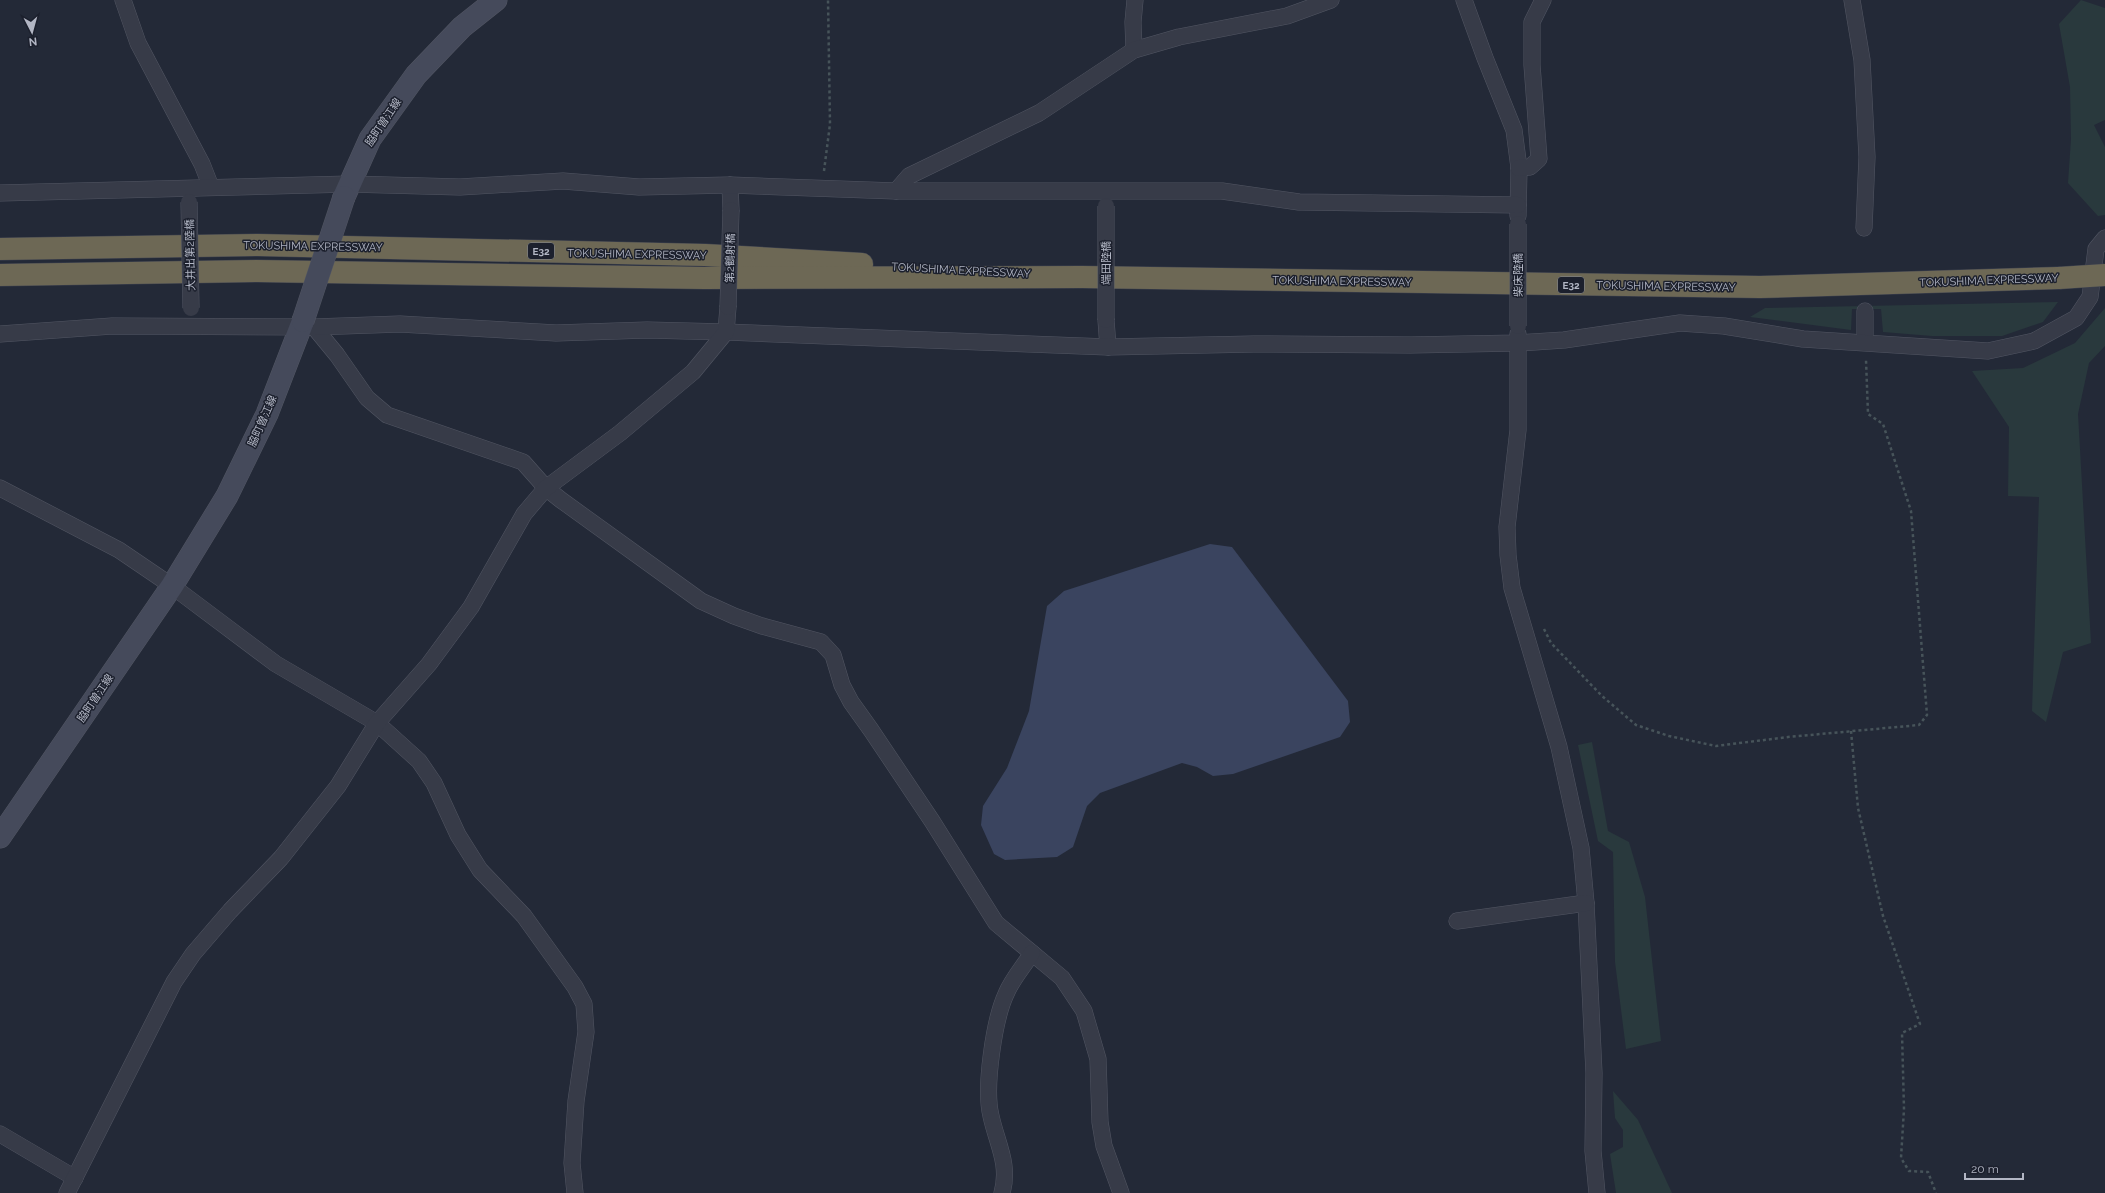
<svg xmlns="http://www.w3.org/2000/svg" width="2105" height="1193" viewBox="0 0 2105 1193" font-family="Raleway,'Noto Sans JP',sans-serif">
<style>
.green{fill:#29393d}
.water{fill:#3a445f}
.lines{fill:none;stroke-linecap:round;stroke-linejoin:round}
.street-casing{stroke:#525663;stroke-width:17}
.secondary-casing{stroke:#525663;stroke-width:23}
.highway-casing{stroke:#3f4350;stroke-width:23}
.path{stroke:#47545a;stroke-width:2.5;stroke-dasharray:3 3;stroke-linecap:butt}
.street{stroke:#373b48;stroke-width:16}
.secondary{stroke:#454a5b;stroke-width:22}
.highway{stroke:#6d6855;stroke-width:22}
.street-bridge-casing{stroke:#525663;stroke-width:17;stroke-linecap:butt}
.secondary-bridge-casing{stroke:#525663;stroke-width:23;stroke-linecap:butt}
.highway-bridge-casing{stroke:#3f4350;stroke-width:23;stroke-linecap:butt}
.street-bridge{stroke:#373b48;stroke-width:16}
.secondary-bridge{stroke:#454a5b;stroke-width:22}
.highway-bridge{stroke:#6d6855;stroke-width:22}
.labels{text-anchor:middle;stroke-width:3;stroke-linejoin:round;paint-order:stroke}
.shield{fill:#1c202d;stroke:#858997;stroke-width:1}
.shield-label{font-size:10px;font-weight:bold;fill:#b2b6c4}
.street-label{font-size:11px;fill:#b2b6c4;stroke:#1c202d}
</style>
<rect width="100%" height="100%" fill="#232937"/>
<g class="green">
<polygon points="2081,0 2105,8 2105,120 2094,125 2105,147 2105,215 2098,216 2068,183 2071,139 2070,87 2059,24"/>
<polygon points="2058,302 2043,322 2002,336 1932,336 1883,332 1881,309 1852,309 1851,330 1750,317 1765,308"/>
<polygon points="2105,308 2105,346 2089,363 2078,414 2091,643 2063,652 2046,722 2032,711 2039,497 2008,496 2009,427 1972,371 2023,368 2075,343"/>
<polygon points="1592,742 1608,831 1629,842 1645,897 1661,1041 1626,1049 1615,962 1613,852 1598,841 1578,745"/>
<polygon points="1613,1091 1638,1120 1672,1193 1616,1193 1610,1154 1623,1147 1623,1130 1615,1118"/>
</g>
<polygon class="water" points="1210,544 1232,547 1348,701 1350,722 1340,737 1233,774 1213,776 1197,767 1182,763 1100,793 1087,806 1073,847 1057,857 1005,860 994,854 981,825 983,806 1007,768 1029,711 1047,606 1064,591"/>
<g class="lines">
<defs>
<g id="street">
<polyline points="123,0 138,43 202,164 211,187"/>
<polyline points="1464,0 1485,58 1514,130 1519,168 1518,216"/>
<polyline points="1852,0 1862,60 1867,157 1864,228"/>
<polyline points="1134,50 1133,22 1135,0"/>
<polyline points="1519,168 1530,167 1539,159 1532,65 1532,22 1543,0"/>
<polyline points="730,185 731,210"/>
<polyline points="896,191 909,176 1039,113 1134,50 1179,37 1287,16 1331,0"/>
<polyline points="0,193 349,184 460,187 563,181 639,187 730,185 896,191 1222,191 1299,202 1518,205"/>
<polyline points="1865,311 1865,341"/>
<polyline points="1106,320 1108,347"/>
<polyline points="314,327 337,355 367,398 387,415 523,462 546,488 561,500 701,601 734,616 762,626 821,642 833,655 842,685 851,702 871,730 932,821 996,923 1062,978 1084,1011 1098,1059 1100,1122 1104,1146 1121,1193"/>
<polyline points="0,334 112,326 314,327 400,324 556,333 647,330 726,332 1108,347 1254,344 1410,345 1518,343 1564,340 1680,323 1724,326 1803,339 1988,351 2034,341 2076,318 2090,297 2096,249 2105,238"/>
<polyline points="1518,334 1518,430 1507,527 1508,555 1512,588 1559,747 1581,848 1586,903 1594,1073 1593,1151 1597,1193"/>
<polyline points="0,488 119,550 172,586 276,664 377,723 419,761 434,783 458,835 480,870 524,916 575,987 584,1004 586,1032 576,1101 572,1163 575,1193"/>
<polyline points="1457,921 1586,903"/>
<polyline points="0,1134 75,1178"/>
<polyline points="67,1193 174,982 193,954 230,911 281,858 338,786 377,723 429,664 471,607 524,514 546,488 620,433 693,372 726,332 728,307"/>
<path d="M 1002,1193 C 1010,1164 997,1144 991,1116 C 984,1088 994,1020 1006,994 C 1012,979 1024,966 1032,953"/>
</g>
<g id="secondary">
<polyline points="344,197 370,139 416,75 462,27 496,0"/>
<polyline points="0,837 172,586 227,496 267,414 303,321"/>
</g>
<g id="highway">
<polyline points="0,249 258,245 705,255 862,264"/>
<polyline points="0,275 257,271 704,278 1082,277 1760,287 2059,278"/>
</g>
</defs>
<use href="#street" class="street-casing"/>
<use href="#secondary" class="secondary-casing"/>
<use href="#highway" class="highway-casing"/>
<g class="path">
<polyline points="824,171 830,124 828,0"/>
<polyline points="1544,629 1551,643 1602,696 1636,725 1669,736 1716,746 1788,737 1919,725 1927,715 1911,511 1883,424 1868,414 1866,360"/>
<polyline points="1851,731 1858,808 1883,916 1920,1024 1902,1033 1904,1109 1901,1158 1909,1171 1928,1172 1936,1193"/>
</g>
<use href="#street" class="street"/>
<use href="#secondary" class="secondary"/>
<use href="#highway" class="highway"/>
<defs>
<g id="street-bridge">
<polyline points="189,202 191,308"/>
<polyline points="1106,206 1106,320"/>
<polyline points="1518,224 1518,326"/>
<polyline points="728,307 731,210"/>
</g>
<polyline id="secondary-bridge" points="303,321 344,197"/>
<polyline id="highway-bridge" points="2059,278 2105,275"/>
</defs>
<use href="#street-bridge" class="street-bridge-casing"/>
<use href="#secondary-bridge" class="secondary-bridge-casing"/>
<use href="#highway-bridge" class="highway-bridge-casing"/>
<use href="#street-bridge" class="street-bridge"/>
<use href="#secondary-bridge" class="secondary-bridge"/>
<use href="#highway-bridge" class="highway-bridge"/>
</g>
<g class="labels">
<g class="shield">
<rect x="528" y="243" width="26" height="16" rx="3"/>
<rect x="1558" y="277" width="26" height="16" rx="3"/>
</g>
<g class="shield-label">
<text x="541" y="255">E32</text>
<text x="1571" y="289">E32</text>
</g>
<g class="street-label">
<text transform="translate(383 122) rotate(-56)" y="4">脇町曽江線</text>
<text transform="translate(313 246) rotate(1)" y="4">TOKUSHIMA EXPRESSWAY</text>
<text transform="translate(637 254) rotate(1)" y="4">TOKUSHIMA EXPRESSWAY</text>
<text transform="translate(190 255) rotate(-91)" y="4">大井出第2陸橋</text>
<text transform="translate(730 258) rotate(-89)" y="4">第2鶴射橋</text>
<text transform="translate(1106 263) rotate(-90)" y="4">端田陸橋</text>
<text transform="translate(961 270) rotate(3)" y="4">TOKUSHIMA EXPRESSWAY</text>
<text transform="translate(1518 275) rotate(-90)" y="4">柴床陸橋</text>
<text transform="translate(1989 280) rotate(-2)" y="4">TOKUSHIMA EXPRESSWAY</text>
<text transform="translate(1342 281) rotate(1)" y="4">TOKUSHIMA EXPRESSWAY</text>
<text transform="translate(1666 286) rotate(1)" y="4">TOKUSHIMA EXPRESSWAY</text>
<text transform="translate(262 421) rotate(-66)" y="4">脇町曽江線</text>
<text transform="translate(95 698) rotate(-56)" y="4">脇町曽江線</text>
</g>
</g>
<g transform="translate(32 32) rotate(174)" stroke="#1c202d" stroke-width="3" paint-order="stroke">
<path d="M0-3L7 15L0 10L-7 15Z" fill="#b2b6c4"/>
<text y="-6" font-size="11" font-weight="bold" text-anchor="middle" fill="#b2b6c4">N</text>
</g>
<path d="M1965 1173v6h58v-6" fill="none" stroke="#b2b6c4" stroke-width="2"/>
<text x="1971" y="1173" font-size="12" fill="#b2b6c4" stroke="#1c202d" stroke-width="3" paint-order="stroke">20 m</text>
</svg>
